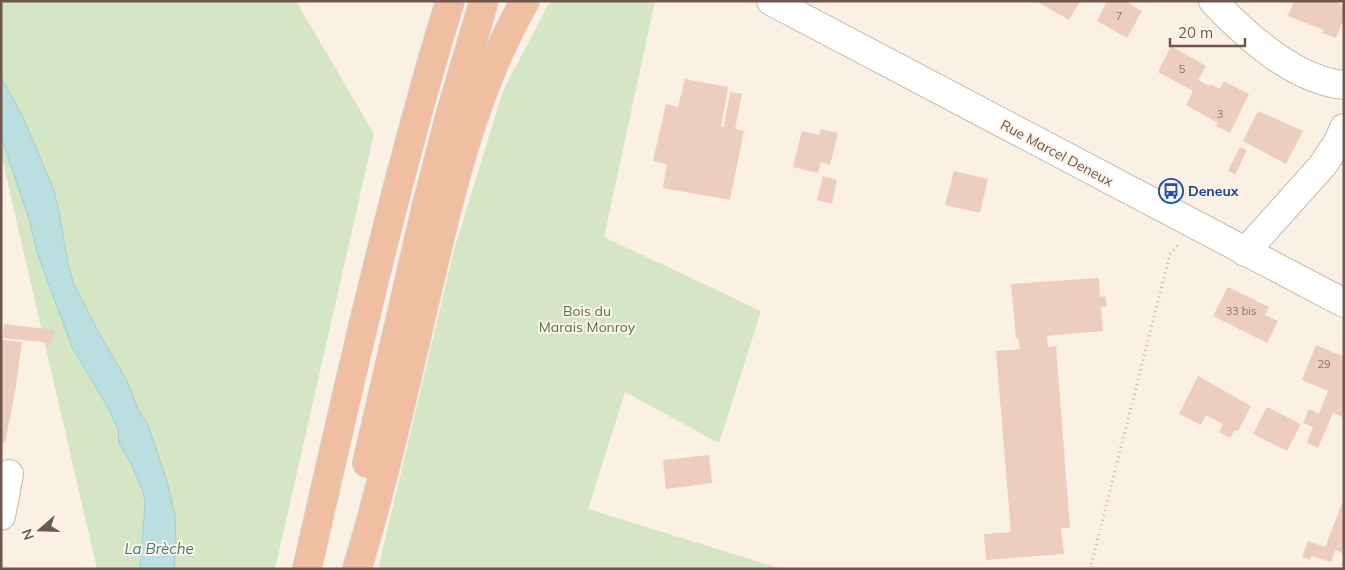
<svg xmlns="http://www.w3.org/2000/svg" width="1345" height="570" viewBox="0 0 1345 570" font-family="Mulish,sans-serif">
<style>
.green{fill:#d4e6c4}
.water{fill:#bbdee1;stroke:#a2ced2}
.building{fill:#edcdbe}
.lines{fill:none;stroke-linecap:round;stroke-linejoin:round}
.minor-casing{stroke:#cab7ab;stroke-width:30}
.trunk-casing{stroke:#d7d0cd;stroke-width:30}
.path{stroke:#d1b1a2;stroke-width:3;stroke-dasharray:1 4;stroke-linecap:butt}
.minor{stroke:#fff;stroke-width:28}
.trunk{stroke:#f0bfa1;stroke-width:28}
.labels{text-anchor:middle;stroke-width:4;stroke-linejoin:round;paint-order:stroke}
.number-label{font-size:11px;fill:#8f7468}
.street-label{font-size:14px;fill:#70564c;stroke:#fdf4ea}
.transit-label{font-size:14px;font-weight:bold;fill:#164399;stroke:#fdf4ea;text-anchor:start}
.park-label{font-size:14px;fill:#577445;stroke:#fdf4ea}
.water-label{font-size:15px;font-style:italic;fill:#45767b;stroke:#fdf4ea}
</style>
<rect width="100%" height="100%" fill="#faf0e4"/>
<g class="green">
<polygon points="1,1 296,1 374,134 275,569 97,569 1,154"/>
<polygon points="550,1 655,1 604,237 761,311 719,443 625,392 588,509 782,569 378,569 454,250 503,91"/>
</g>
<polygon class="water" points="1,77 24,119 54,191 58,207 69,269 74,284 99,333 127,381 138,409 148,425 167,481 175,515 176,546 174,569 140,569 145,503 143,491 130,462 119,443 118,429 108,408 72,347 37,252 30,222 1,137"/>
<g class="building">
<polygon points="1036,1 1080,1 1069,20"/>
<polygon points="1107,1 1125,1 1142,11 1127,38 1097,21"/>
<polygon points="1294,1 1334,1 1344,6 1344,18 1336,38 1322,33 1324,30 1288,16"/>
<polygon points="1171,46 1206,66 1198,80 1209,86 1210,84 1220,89 1223,81 1249,94 1230,133 1216,126 1218,123 1186,105 1193,91 1158,72"/>
<polygon points="685,79 728,87 721,126 724,127 730,92 742,94 735,129 744,131 730,200 663,188 667,164 653,161 666,104 678,107"/>
<polygon points="1258,111 1303,131 1286,164 1243,141"/>
<polygon points="821,129 838,133 830,165 821,162 818,173 793,167 802,131 819,135"/>
<polygon points="1240,147 1247,150 1235,175 1228,170"/>
<polygon points="954,171 988,179 980,213 945,205"/>
<polygon points="823,176 837,180 832,204 817,200"/>
<polygon points="1099,278 1100,297 1105,296 1107,307 1101,307 1103,331 1047,336 1048,347 1056,346 1070,528 1061,528 1064,554 986,560 984,534 1011,532 996,351 1020,349 1018,338 1016,338 1011,284"/>
<polygon points="1228,287 1269,307 1265,315 1278,321 1267,343 1213,316"/>
<polygon points="4,324 54,330 52,343 3,338"/>
<polygon points="2,340 22,342 15,392 5,443 1,442"/>
<polygon points="1316,345 1342,356 1344,352 1344,418 1333,413 1318,448 1307,443 1313,427 1303,423 1309,409 1319,414 1328,391 1302,380"/>
<polygon points="1198,376 1251,406 1238,431 1235,430 1230,438 1219,432 1223,424 1206,415 1201,425 1179,414"/>
<polygon points="1267,407 1301,424 1287,451 1253,434"/>
<polygon points="709,455 712,483 666,489 663,460"/>
<polygon points="1342,504 1344,504 1344,554 1335,550 1331,562 1311,556 1310,560 1302,557 1308,541 1325,547"/>
</g>
<g class="lines">
<defs>
<g id="minor">
<polyline points="771,1 1344,303"/>
<path d="M 1213,1 C 1246,36 1294,80 1344,85"/>
<polyline points="1245,252 1323,165 1338,142 1344,128"/>
<polyline points="1,516 9,474"/>
</g>
<g id="trunk">
<polyline points="367,463 426,208 451,112 484,1"/>
<path d="M 307,569 C 350,379 393,188 450,1"/>
<path d="M 357,569 C 386,473 407,376 430,279 C 452,184 476,87 525,1"/>
</g>
</defs>
<use href="#minor" class="minor-casing"/>
<use href="#trunk" class="trunk-casing"/>
<polyline class="path" points="1090,569 1170,254 1178,245"/>
<use href="#minor" class="minor"/>
<use href="#trunk" class="trunk"/>
</g>
<defs>
<symbol id="bus-ring" viewBox="-11 -11 22 22"><circle r="9.5" fill="#fdf4ea" stroke="#1a4fb4" stroke-width="1.5"/><path d="M-5-6H5V4H4V6H2V4H-2V6H-4V4H-5ZM-3.5-4V0h7V-4ZM-3.5 1.2v1.5H-2V1.2ZM2 1.2v1.5H3.5V1.2Z" fill="#1a4fb4"/></symbol>
</defs>
<g fill-rule="evenodd">
<use href="#bus-ring" x="1157" y="177" width="28" height="28"/>
</g>
<g class="labels">
<g class="number-label">
<text x="1119" y="20">7</text>
<text x="1182" y="73">5</text>
<text x="1220" y="118">3</text>
<text x="1241" y="315">33 bis</text>
<text x="1324" y="368">29</text>
</g>
<g class="street-label">
<text transform="translate(1057 153) rotate(28)" y="5">Rue Marcel Deneux</text>
</g>
<g class="transit-label">
<text x="1188" y="196">Deneux</text>
</g>
<g class="park-label">
<text x="587" y="316">Bois du<tspan x="587" dy="16">Marais Monroy</tspan></text>
</g>
<g class="water-label">
<text x="159" y="554">La Brèche</text>
</g>
</g>
<rect width="1345" height="570" fill="none" stroke="#70564c" stroke-width="5"/>
<g transform="translate(40 530) rotate(250)" stroke="#fdf4ea" stroke-width="4" paint-order="stroke">
<path d="M0-4L9 19L0 12L-9 19Z" fill="#70564c"/>
<text y="-8" font-size="14" font-weight="bold" text-anchor="middle" fill="#70564c">N</text>
</g>
<path d="M1170 38v8h75v-8" fill="none" stroke="#70564c" stroke-width="2.5"/>
<text x="1178" y="38" font-size="15" fill="#70564c" stroke="#fdf4ea" stroke-width="4" paint-order="stroke">20 m</text>
</svg>
